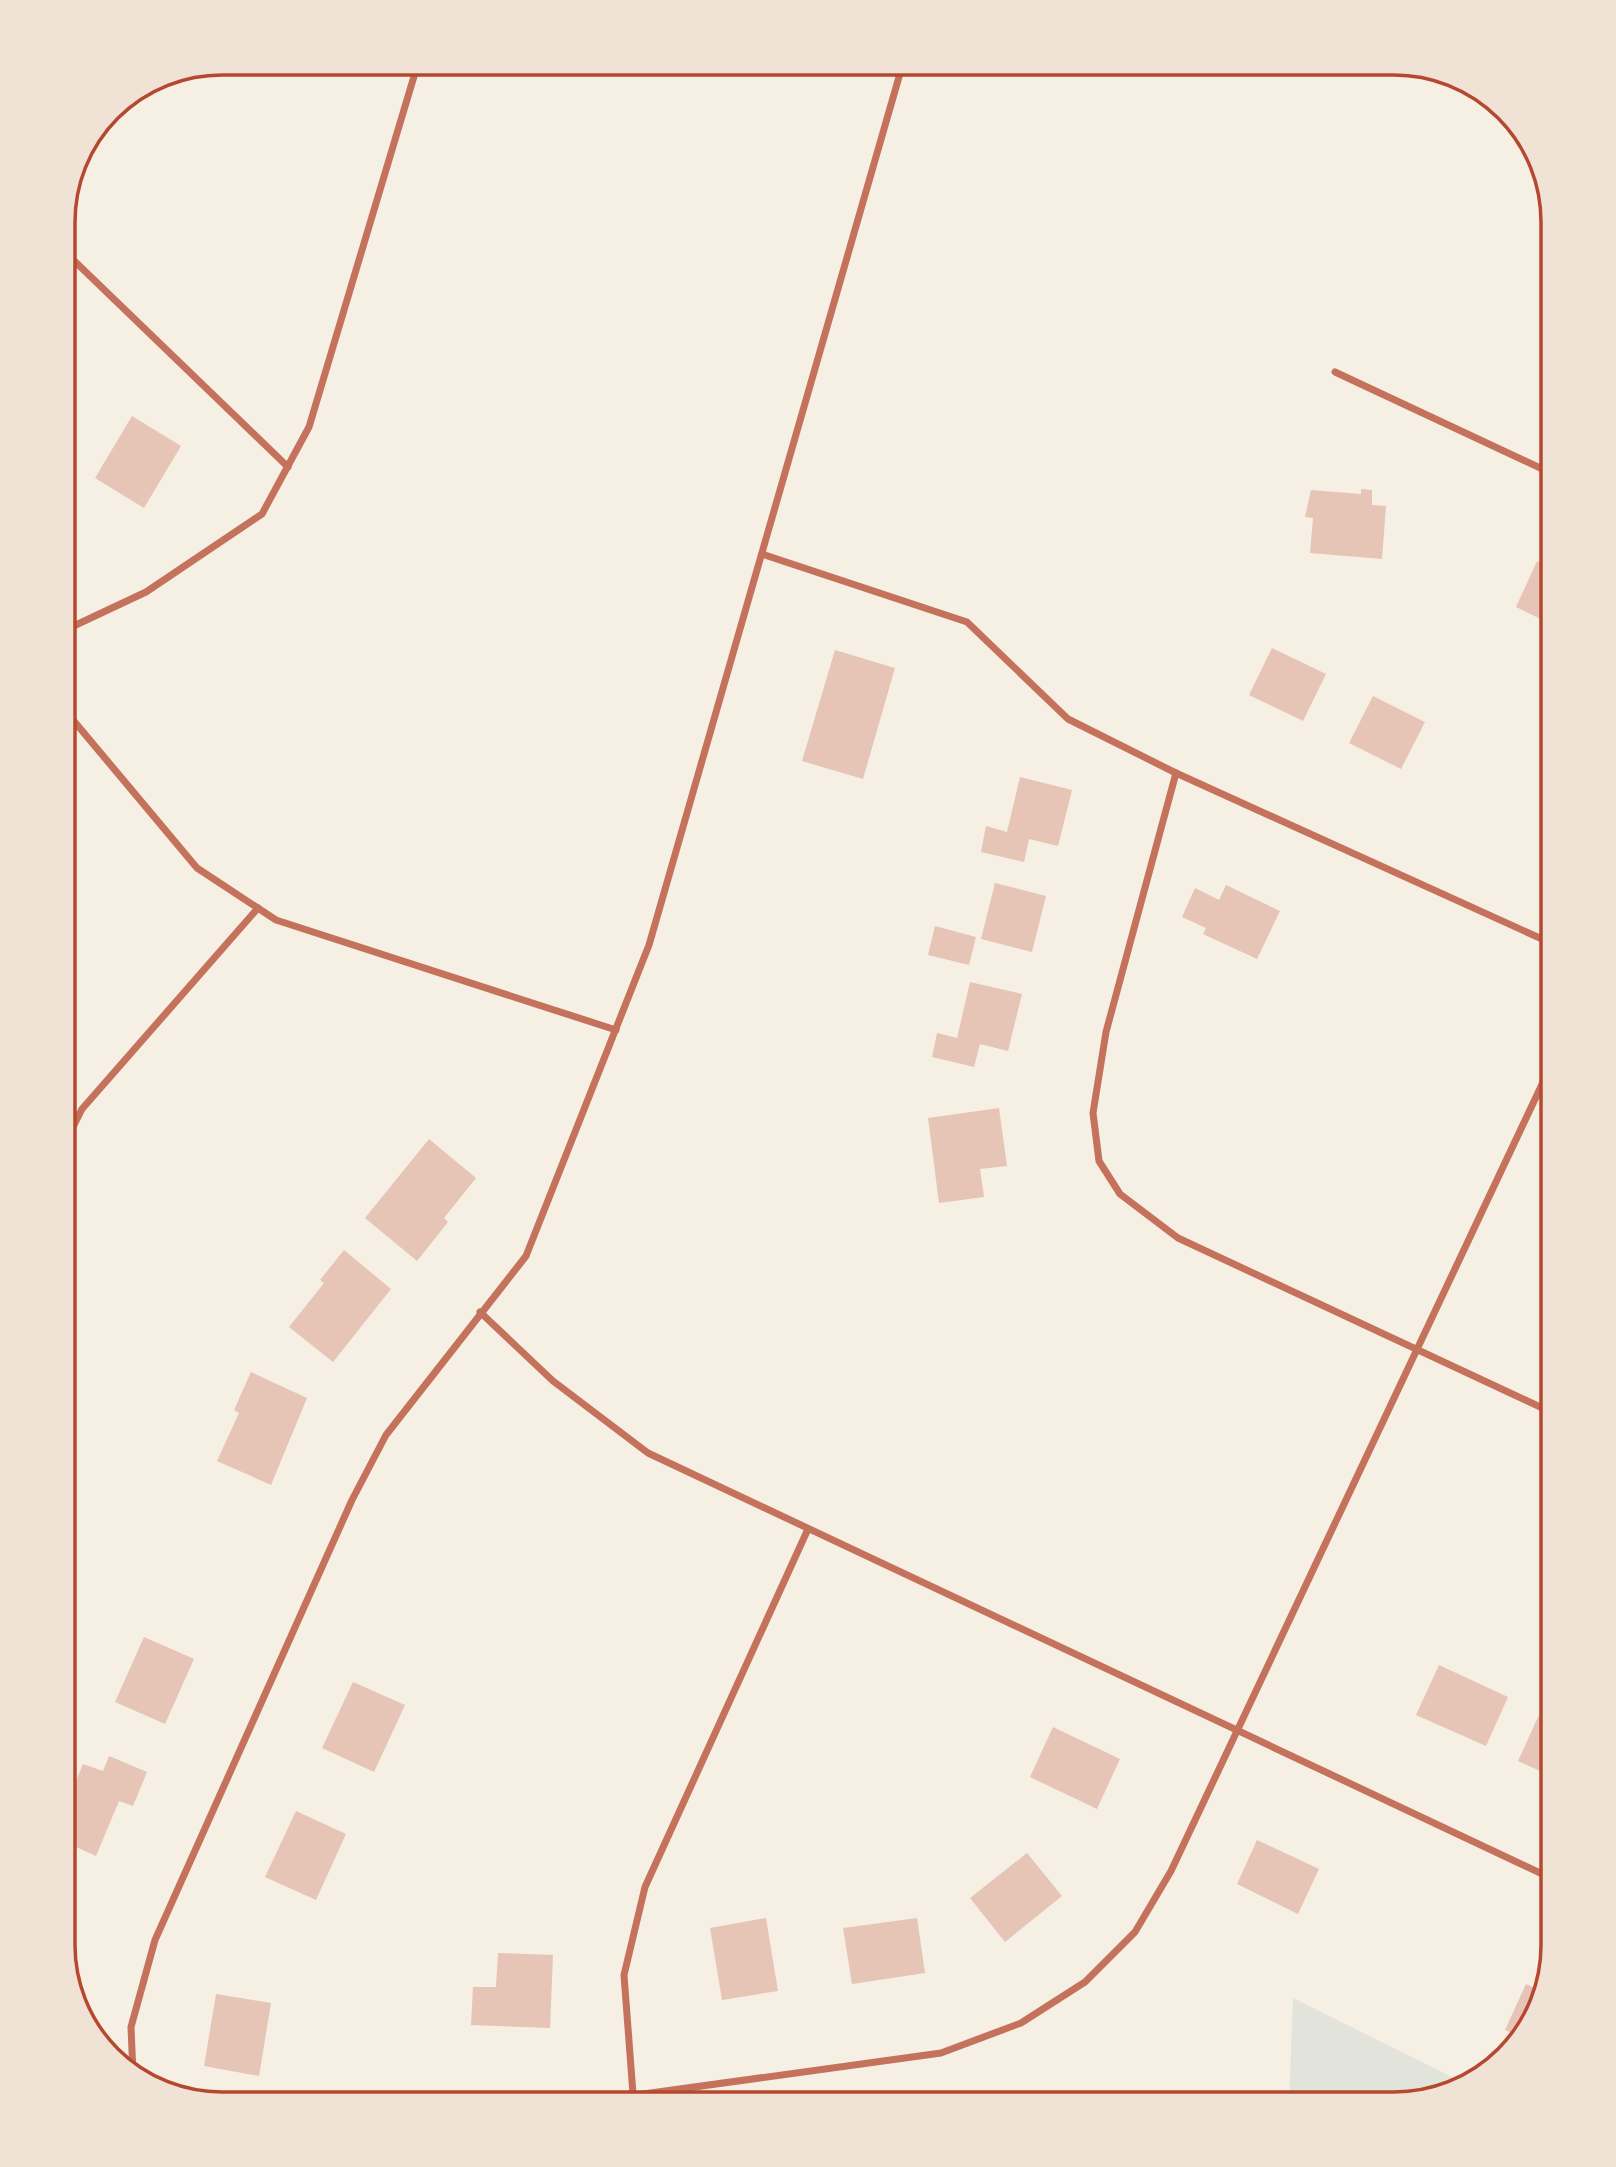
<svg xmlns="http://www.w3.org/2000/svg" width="1616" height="2167" viewBox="0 0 1616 2167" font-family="'Golos Text',sans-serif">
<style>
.green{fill:#e2e4dc}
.building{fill:#e6c5b7}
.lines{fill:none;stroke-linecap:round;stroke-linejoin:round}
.minor{stroke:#c5725c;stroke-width:7}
.rim{fill:none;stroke:#b5482f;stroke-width:3.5}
</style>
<rect width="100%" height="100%" fill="#f6efe4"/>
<polygon class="green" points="1293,1998 1464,2083 1395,2104 1289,2104"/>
<g class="building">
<polygon points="132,416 181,446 144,508 95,478"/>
<polygon points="1361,489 1372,490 1372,505 1386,506 1382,559 1310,553 1313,518 1305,517 1311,490 1361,494"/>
<polygon points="1537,561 1553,569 1553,625 1516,607"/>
<polygon points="1272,648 1326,674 1303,721 1249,695"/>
<polygon points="835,650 895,668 863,779 802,761"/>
<polygon points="1373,696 1425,722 1401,769 1349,743"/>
<polygon points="1020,777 1072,790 1058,846 1029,839 1024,862 981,852 986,826 1007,832"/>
<polygon points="995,883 1046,896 1032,952 981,939"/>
<polygon points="1226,885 1280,911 1257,959 1203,934 1206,928 1182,917 1195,888 1219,900"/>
<polygon points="935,926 976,937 969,965 928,955"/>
<polygon points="970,982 1022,994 1008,1051 980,1044 974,1067 932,1057 937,1033 957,1038"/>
<polygon points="999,1108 1007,1166 980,1169 984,1197 939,1203 928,1118"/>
<polygon points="429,1139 476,1178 444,1218 448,1222 417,1261 365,1218"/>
<polygon points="344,1250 391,1289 333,1362 289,1327 324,1283 320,1280"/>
<polygon points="251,1372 307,1398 271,1485 217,1461 239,1413 234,1410"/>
<polygon points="63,1436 69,1439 63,1452"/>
<polygon points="144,1637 194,1659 165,1724 115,1702"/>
<polygon points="1439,1665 1508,1697 1486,1746 1416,1715"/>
<polygon points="353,1682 405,1705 374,1772 322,1748"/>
<polygon points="1539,1715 1553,1721 1553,1777 1518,1761"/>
<polygon points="1053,1727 1120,1759 1097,1809 1030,1777"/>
<polygon points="109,1756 147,1772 133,1806 119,1801 96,1856 63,1841 63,1813 83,1764 103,1771"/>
<polygon points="296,1811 346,1834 316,1900 265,1877"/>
<polygon points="1257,1840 1319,1869 1298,1914 1237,1884"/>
<polygon points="1027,1853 1062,1896 1005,1942 970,1898"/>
<polygon points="766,1918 778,1991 722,2000 710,1928"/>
<polygon points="917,1918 925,1973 852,1984 843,1928"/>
<polygon points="498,1953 553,1955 550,2028 471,2025 473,1987 496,1987"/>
<polygon points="1526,1984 1541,1991 1532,2024 1520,2037 1505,2030"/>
<polygon points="216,1994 271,2003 259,2076 204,2066"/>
</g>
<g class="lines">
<g class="minor">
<polyline points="63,250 288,467"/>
<polyline points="1335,372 1553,474"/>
<polyline points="762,554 967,622 1068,719 1176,773 1553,944"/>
<polyline points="63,631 146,592 262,514 309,427 418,63"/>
<polyline points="63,708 197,868 276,920 616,1030"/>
<polyline points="1176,773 1106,1032 1093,1113 1099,1161 1120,1194 1178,1238 1553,1413"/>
<polyline points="63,1147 82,1109 258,908"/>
<polyline points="480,1312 553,1381 648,1453 1553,1879"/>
<polyline points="133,2074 131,2027 155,1940 352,1500 386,1435 526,1256 649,945 903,63"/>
<polyline points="633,2094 624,1975 645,1887 808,1529"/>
<polyline points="571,2104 941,2053 1021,2023 1085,1982 1135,1932 1171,1871 1553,1061"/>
</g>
</g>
<path d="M0 0H1616V2167H0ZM222 75H1394A147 147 0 0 1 1541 222V1945A147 147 0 0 1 1394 2092H222A147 147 0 0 1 75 1945V222A147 147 0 0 1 222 75Z" fill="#f1e2d6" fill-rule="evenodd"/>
<path class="rim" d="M222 75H1394A147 147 0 0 1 1541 222V1945A147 147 0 0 1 1394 2092H222A147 147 0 0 1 75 1945V222A147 147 0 0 1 222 75Z"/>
</svg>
